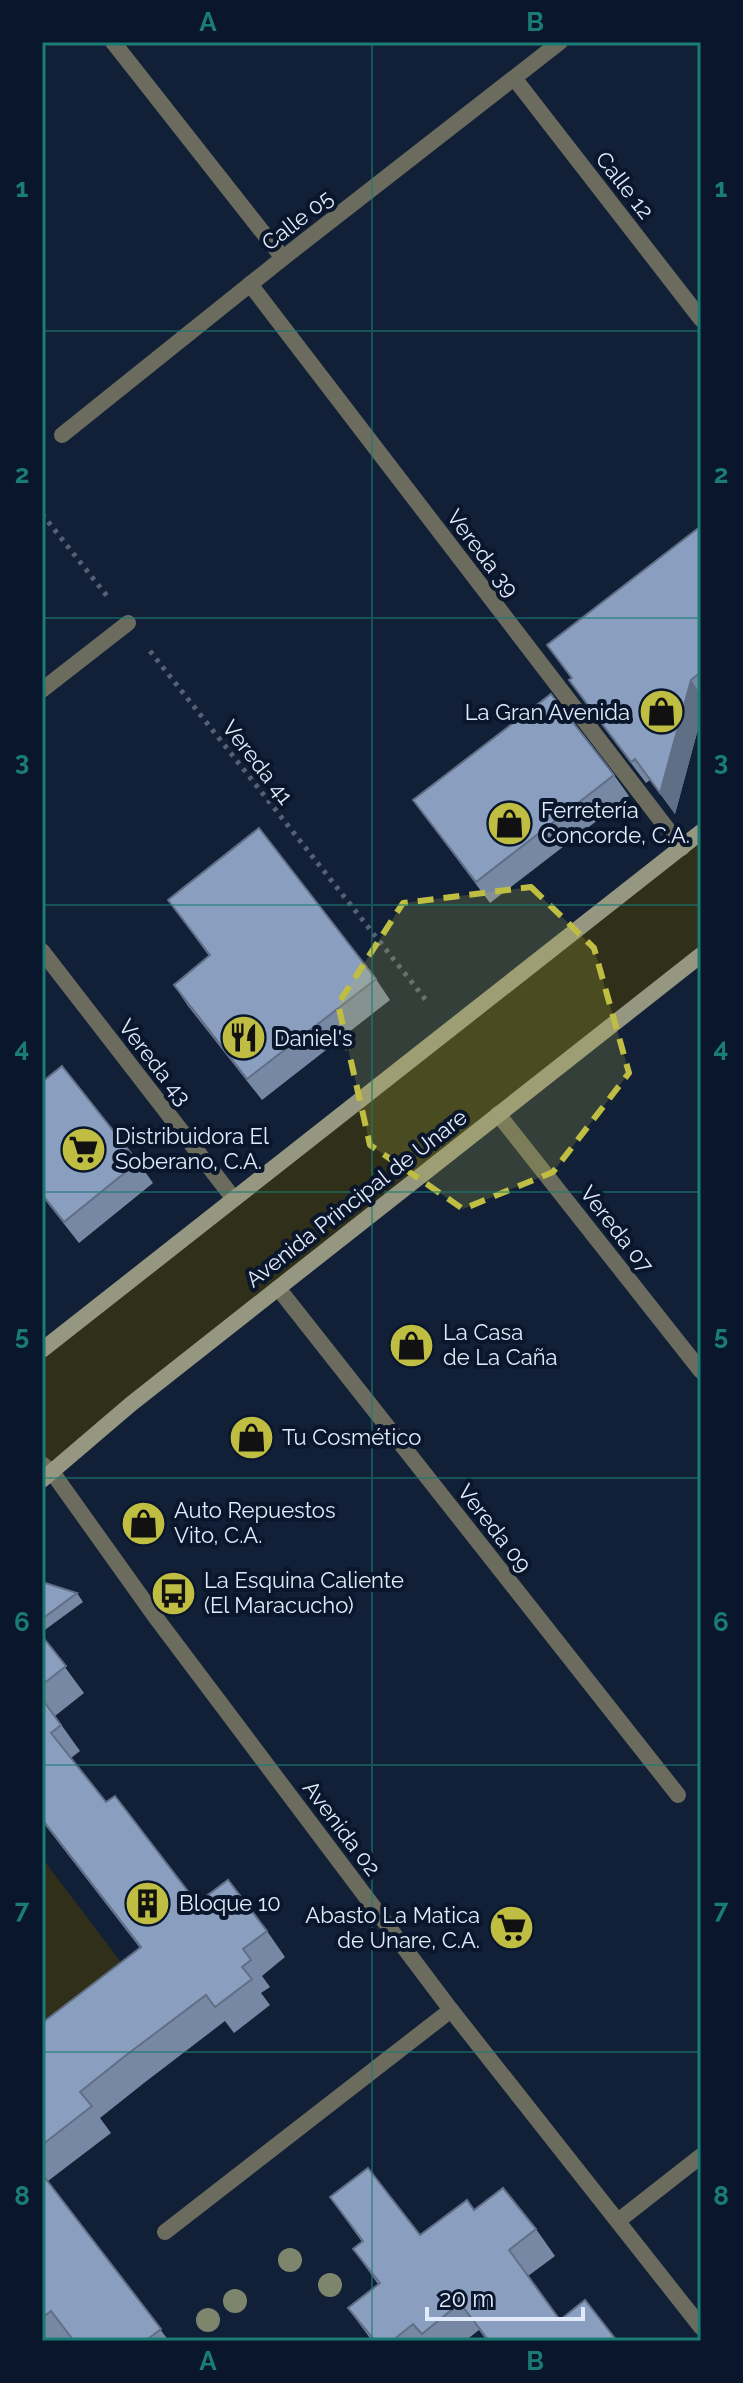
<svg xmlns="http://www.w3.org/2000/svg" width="743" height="2383" viewBox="0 0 743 2383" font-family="Raleway,sans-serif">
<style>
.grass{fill:#2f2f1a}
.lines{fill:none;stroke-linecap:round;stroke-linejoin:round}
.path{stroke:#536075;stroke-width:5;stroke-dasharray:4 6;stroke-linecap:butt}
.lane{stroke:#6b6c5e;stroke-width:16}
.street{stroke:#6b6c5e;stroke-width:16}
.secondary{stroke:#969781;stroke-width:16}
.tree{fill:#7e856d}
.wall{fill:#7788a4}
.shaded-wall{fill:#616f86}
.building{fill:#8a9ebf;stroke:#616f86;stroke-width:2}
.marked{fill:#bfbe42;fill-opacity:0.2;stroke:#bfbe42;stroke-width:6;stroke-dasharray:16 10;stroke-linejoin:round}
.grid{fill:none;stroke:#1a7c75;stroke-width:2;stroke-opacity:0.55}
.labels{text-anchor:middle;stroke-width:8;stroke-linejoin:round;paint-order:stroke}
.street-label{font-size:22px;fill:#e1ebfb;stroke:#09162c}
.poi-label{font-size:22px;fill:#e1ebfb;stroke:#09162c;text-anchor:start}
.neatline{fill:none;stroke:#1a7c75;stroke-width:3}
.grid-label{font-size:26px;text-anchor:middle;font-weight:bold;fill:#1a7c75}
</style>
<rect width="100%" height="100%" fill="#122037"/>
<g class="grass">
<polygon points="701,832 701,955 42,1479 42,1350"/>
<polygon points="42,1858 133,1978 42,2048"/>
</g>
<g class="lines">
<g class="path">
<polyline points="42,514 107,596"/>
<polyline points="150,651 429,1004"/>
</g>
<polyline class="lane" points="165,2232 451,2010"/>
<g class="street">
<polyline points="113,42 283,258"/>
<polyline points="514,78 701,319"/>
<polyline points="250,284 682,848"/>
<polyline points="62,435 283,258 560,42"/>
<polyline points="42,690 128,623"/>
<polyline points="42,951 234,1199"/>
<polyline points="498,1114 701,1371"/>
<polyline points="278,1288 678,1795"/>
<polyline points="42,1464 52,1472 157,1619 451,2010 701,2327"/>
<polyline points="618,2221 701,2156"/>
</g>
<g class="secondary">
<polyline points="42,1350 701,832"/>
<polyline points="42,1480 131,1404 701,955"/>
</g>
</g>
<g class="tree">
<circle cx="290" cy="2260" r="12"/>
<circle cx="330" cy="2285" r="12"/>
<circle cx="235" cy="2301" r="12"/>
<circle cx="208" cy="2320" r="12"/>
</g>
<g class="wall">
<polygon points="701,526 701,718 675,814 650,780 646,783 584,701 569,680 571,678 547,645"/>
<polygon points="614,775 629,796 490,903 413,800"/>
<polygon points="168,900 376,979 390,1000 262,1100 188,1006 174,985 209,956"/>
<polygon points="42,1082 138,1162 153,1183 79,1243 42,1196"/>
<polygon points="42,1582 77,1593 83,1602 42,1632"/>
<polygon points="42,1636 84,1693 55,1716 80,1751 71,1758 106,1802 197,1903 267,1931 285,1957 262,1976 270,1987 261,1993 270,2005 234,2033 225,2021 144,2083 100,2118 111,2133 48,2181 169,2341 72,2341 69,2338 65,2341 42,2341 42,2023 140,1948 42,1821"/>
<polygon points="330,2197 420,2235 474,2210 536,2229 555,2256 528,2276 560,2320 617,2341 487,2341 479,2330 465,2341 372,2341 348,2308 378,2284 353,2249 362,2242"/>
</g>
<polygon class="shaded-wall" points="691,680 701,695 701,718 675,814 660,793"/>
<g class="building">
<polygon points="701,526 701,672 691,680 660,793 635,759 631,762 569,680 572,678 547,645"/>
<polygon points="551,694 614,775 476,882 413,800"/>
<polygon points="259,828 376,979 247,1079 174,985 210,955 168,900"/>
<polygon points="62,1066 138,1162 64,1222 42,1194 42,1082"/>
<polygon points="42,1582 77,1593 42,1619"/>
<polygon points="42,1636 66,1666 42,1685"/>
<polygon points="42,1699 61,1725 51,1733 106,1802 115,1796 197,1903 228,1880 267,1931 243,1949 251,1960 242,1967 252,1979 215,2007 206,1995 125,2056 80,2092 92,2106 42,2145 42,2023 141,1947 42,1819"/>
<polygon points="368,2168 420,2235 467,2200 474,2210 503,2188 536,2229 509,2250 560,2320 585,2300 617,2341 489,2341 460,2303 422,2334 413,2324 392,2341 375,2341 348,2308 380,2283 353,2249 363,2241 330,2197"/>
<polygon points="42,2174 161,2329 145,2341 74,2341 51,2311 42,2318"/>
</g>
<path class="marked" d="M 531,887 L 594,948 L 629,1073 L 553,1172 L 463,1209 L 370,1145 L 338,1004 L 403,903 Z"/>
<path class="grid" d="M 372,42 L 372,2341M 42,331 L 701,331M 42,618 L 701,618M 42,905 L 701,905M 42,1192 L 701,1192M 42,1478 L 701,1478M 42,1765 L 701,1765M 42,2052 L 701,2052"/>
<defs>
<symbol id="shop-disc" viewBox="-11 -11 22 22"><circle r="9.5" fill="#bfbe42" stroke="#09162c"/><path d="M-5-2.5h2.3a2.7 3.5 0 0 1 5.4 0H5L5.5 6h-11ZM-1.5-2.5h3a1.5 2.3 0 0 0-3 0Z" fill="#111"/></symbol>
<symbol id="restaurant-disc" viewBox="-11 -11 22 22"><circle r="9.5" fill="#bfbe42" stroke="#09162c"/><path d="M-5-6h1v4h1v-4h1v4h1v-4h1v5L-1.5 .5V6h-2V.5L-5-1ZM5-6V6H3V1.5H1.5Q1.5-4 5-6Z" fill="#111"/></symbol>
<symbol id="supermarket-disc" viewBox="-11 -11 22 22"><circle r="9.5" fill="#bfbe42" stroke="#09162c"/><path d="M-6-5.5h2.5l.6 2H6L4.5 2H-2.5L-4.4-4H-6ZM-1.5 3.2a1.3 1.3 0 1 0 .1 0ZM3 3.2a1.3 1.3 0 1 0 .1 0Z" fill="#111"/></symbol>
<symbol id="bus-disc" viewBox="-11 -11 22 22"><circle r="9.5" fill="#bfbe42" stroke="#09162c"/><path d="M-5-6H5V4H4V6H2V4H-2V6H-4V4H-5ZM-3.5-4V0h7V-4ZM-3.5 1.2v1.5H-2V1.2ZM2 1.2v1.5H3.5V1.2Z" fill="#111"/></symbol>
<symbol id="building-disc" viewBox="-11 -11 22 22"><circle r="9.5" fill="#bfbe42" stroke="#09162c"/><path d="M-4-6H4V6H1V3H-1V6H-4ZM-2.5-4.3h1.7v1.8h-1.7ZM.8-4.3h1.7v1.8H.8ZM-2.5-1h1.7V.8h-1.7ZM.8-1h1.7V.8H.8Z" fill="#111"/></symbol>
</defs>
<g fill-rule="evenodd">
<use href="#shop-disc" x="636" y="686" width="51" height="51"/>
<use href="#shop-disc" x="484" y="798" width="51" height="51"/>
<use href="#restaurant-disc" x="218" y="1012" width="51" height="51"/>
<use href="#supermarket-disc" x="58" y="1124" width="51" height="51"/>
<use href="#shop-disc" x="386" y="1320" width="51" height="51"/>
<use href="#shop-disc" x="226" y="1412" width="51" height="51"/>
<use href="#shop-disc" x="118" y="1498" width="51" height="51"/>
<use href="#bus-disc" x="148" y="1568" width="51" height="51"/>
<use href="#building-disc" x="122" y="1878" width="51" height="51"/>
<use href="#supermarket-disc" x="486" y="1902" width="51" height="51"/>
</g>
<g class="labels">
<g class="street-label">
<text transform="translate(625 185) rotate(52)" y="8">Calle 12</text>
<text transform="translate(297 220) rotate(-38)" y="8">Calle 05</text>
<text transform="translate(483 553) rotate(53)" y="8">Vereda 39</text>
<text transform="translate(258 762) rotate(52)" y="8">Vereda 41</text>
<text transform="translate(155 1062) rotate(52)" y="8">Vereda 43</text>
<text transform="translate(356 1198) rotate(-38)" y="8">Avenida Principal de Unare</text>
<text transform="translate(617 1229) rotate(52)" y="8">Vereda 07</text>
<text transform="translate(495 1528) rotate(52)" y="8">Vereda 09</text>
<text transform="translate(342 1828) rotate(53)" y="8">Avenida 02</text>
</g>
<g class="poi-label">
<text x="630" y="720" text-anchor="end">La Gran Avenida</text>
<text x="541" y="818">Ferretería<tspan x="541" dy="25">Concorde, C.A.</tspan></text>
<text x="274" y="1046">Daniel's</text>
<text x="115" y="1144">Distribuidora El<tspan x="115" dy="25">Soberano, C.A.</tspan></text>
<text x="443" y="1340">La Casa<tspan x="443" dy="25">de La Caña</tspan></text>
<text x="282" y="1445">Tu Cosmético</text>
<text x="174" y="1518">Auto Repuestos<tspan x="174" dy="25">Vito, C.A.</tspan></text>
<text x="204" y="1588">La Esquina Caliente<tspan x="204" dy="25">(El Maracucho)</tspan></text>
<text x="179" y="1911">Bloque 10</text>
<text x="480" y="1923" text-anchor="end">Abasto La Matica<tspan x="480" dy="25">de Unare, C.A.</tspan></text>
</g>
</g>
<rect width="743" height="2383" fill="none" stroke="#09162c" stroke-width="88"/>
<path d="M427 2307v12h156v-12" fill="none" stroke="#e1ebfb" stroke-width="4"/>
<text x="439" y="2307" font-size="24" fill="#e1ebfb" stroke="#09162c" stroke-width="6" paint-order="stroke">20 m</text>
<rect x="44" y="44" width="655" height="2295" class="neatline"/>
<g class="grid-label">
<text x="208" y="31">A</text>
<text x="535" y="31">B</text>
<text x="22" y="197">1</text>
<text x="721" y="197">1</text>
<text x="22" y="483">2</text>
<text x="721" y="483">2</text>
<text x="22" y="770">3</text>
<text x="721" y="770">3</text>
<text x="22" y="1057">4</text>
<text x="721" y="1057">4</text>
<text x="22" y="1344">5</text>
<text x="721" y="1344">5</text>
<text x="22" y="1631">6</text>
<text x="721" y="1631">6</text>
<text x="22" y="1918">7</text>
<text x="721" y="1918">7</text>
<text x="22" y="2205">8</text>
<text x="721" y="2205">8</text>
<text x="208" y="2370">A</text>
<text x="535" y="2370">B</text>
</g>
</svg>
